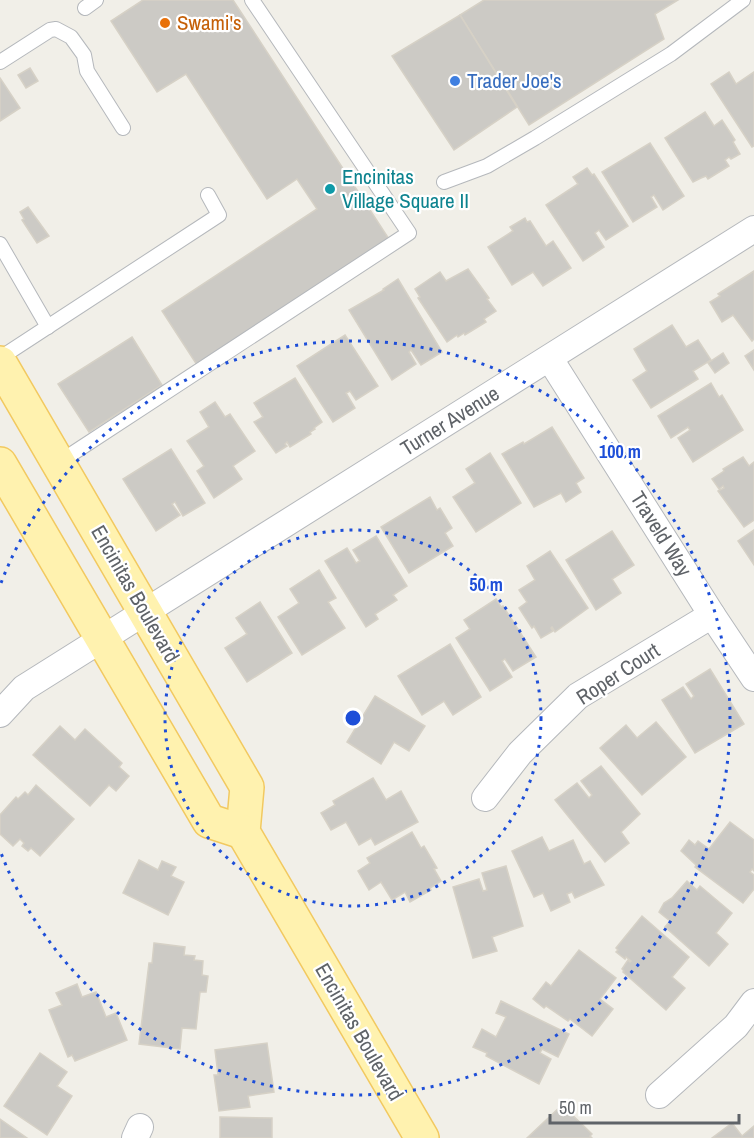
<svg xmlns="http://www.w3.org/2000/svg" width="754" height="1138" viewBox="0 0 754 1138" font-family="'Archivo Narrow',sans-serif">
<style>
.building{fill:#cccac5;stroke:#d6d1c6;stroke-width:1.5}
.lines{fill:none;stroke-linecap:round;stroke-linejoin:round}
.lane-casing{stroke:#b5b8bc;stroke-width:16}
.street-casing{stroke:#b5b8bc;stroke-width:28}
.primary-casing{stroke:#f2c960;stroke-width:36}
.lane{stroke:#fff;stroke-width:14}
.street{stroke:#fff;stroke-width:26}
.primary{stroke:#fff2af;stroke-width:33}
.ring{fill:none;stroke:#1d4ed8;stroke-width:3;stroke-dasharray:3 6}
.food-dot{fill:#e8710a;stroke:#fff;stroke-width:2}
.shop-dot{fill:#3f7fe0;stroke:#fff;stroke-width:2}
.culture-dot{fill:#0f9aa8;stroke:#fff;stroke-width:2}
.labels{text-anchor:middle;stroke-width:4.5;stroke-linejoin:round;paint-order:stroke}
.food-label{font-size:21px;fill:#c56008;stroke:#fff;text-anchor:start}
.shop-label{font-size:21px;fill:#366cbe;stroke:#fff;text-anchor:start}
.culture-label{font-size:21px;fill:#0d838f;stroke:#fff;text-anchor:start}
.street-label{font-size:21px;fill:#5f6368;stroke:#fff}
.centre{fill:#1d4ed8;stroke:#fff;stroke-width:3}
.ring-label{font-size:18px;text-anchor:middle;font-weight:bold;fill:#1d4ed8;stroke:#fff;stroke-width:4.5;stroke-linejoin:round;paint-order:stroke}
</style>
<rect width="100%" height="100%" fill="#f1efe8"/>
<g class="building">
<polygon points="143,0 233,0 389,239 197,365 162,311 317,209 297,179 267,199 186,74 157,92 111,21"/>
<polygon points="484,0 678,0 655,14 664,39 529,125 460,15"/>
<polygon points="460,15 517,107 454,150 392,56"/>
<polygon points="30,68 38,81 26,88 18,75"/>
<polygon points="729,72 736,84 754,72 754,146 752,147 711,84"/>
<polygon points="0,78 20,108 0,121"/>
<polygon points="705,112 714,126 722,120 735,140 733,142 740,154 731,159 729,157 725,160 729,166 708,179 706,176 701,178 693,182 665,138"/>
<polygon points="650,143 684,196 663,210 654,195 651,197 657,207 633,222 602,172"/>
<polygon points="587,168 592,175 594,174 628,226 606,240 599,230 595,233 604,247 583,261 546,205 578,184 573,177"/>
<polygon points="28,207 49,236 37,243 22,220 24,219 20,212"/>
<polygon points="525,218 527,222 530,221 546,246 553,241 571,268 543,286 533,272 512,285 488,247 513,231 510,227"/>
<polygon points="468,269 489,298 487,299 496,311 484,319 486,322 465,335 464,333 458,337 457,335 447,342 418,298 420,297 415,289 440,272 446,281"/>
<polygon points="754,271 754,339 752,341 733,315 722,322 710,302 720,296 718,294"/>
<polygon points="398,279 442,352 421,365 411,350 409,352 416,364 392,380 349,310 384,290 383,289"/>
<polygon points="672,325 686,347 698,340 711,360 693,371 698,379 651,408 633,380 647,371 634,349"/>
<polygon points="345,335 378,386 356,400 350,391 346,393 355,408 333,422 297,366"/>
<polygon points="132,337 162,385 89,432 58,384"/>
<polygon points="754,350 754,370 745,356"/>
<polygon points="723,353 729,363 715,373 708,363"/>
<polygon points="295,378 322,422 314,428 315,429 310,432 311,434 290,447 287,442 285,444 287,446 276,453 254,422 263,417 254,403"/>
<polygon points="711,383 719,397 722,395 743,430 693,462 678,438 690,430 688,427 671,438 658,416"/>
<polygon points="215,402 225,417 230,414 255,451 233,466 242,479 214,498 197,471 204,466 187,441 209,427 200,412"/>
<polygon points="552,427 584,478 576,483 581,492 566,502 561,493 534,507 502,454 523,442 524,444"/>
<polygon points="171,449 205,503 183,516 175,502 172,504 180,515 156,531 123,479"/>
<polygon points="490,453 521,503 476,532 453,497 475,483 466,469"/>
<polygon points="743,457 749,466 754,462 754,520 744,527 718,491 724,488 723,486 719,489 712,479 724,471 723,469"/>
<polygon points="430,497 437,510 440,508 452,528 445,533 453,546 409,573 381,527"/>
<polygon points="754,530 754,565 738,541"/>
<polygon points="612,531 634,565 612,579 621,593 596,610 566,560"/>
<polygon points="376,536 407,586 393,595 397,600 375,614 378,619 366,627 325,561 347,548 356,563 360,561 353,550"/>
<polygon points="550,551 588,608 555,632 552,627 551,628 553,631 541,638 534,626 532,628 519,608 527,602 519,590 535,580 527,566"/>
<polygon points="319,570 336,598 328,602 345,628 302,655 278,617 299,603 290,589"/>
<polygon points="496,599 501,607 503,606 536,657 513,671 505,659 502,661 512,677 490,691 456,638 470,629 464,620"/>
<polygon points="260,602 292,653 247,682 225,648 247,634 236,618"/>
<polygon points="450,644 481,697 453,715 444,701 422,715 398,676"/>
<polygon points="710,669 744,724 695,753 662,700 683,687 691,699 694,696 686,684"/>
<polygon points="375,696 425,726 409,751 394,742 381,764 347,742"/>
<polygon points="656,722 686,757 642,795 600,748 626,725 637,738"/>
<polygon points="60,726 75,740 85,729 122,763 119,767 129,776 116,791 109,785 90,806 33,755"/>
<polygon points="601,766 640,814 621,832 629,843 605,862 555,800 577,783 589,798 592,795 581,781"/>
<polygon points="373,778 386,800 401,791 418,822 375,845 371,838 359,845 346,822 331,830 321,813 335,805 333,801"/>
<polygon points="36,785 74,819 40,856 31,848 28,851 22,846 24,843 20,839 13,846 0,834 0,815 16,797 18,799 25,792 28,795"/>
<polygon points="730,822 754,840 754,871 752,869 750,872 754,875 754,889 743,903 695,867 696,865 681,851 689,840 695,845 698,841 709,849"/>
<polygon points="412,832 421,848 424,846 437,868 434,869 441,881 430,888 431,890 410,902 405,892 392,900 381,882 369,890 358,871 370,863 367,858"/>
<polygon points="542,837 549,851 573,840 584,864 590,861 604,885 575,898 572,892 567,894 570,902 551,911 543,893 534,897 512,851"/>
<polygon points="139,860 158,870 162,861 176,867 171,876 184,882 168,915 123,893"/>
<polygon points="506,866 523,926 492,937 497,951 473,958 453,887 479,879 483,891 487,890 482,873"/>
<polygon points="687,881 697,890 700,886 732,913 716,933 728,944 709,966 665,927 670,921 659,912 664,903 672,898"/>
<polygon points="642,916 689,957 672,977 685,988 666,1010 623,972 624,971 622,969 628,960 630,962 631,961 626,957 625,959 616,952 618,950 616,948"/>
<polygon points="154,943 185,947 184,955 195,956 194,960 203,961 202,975 208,976 206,992 200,992 196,1029 182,1028 180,1049 139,1044 149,963 152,963"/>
<polygon points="579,950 616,978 600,999 613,1009 592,1036 570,1019 568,1021 546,1006 544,1008 533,999 546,982 551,986"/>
<polygon points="77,984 82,997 96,992 106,1017 116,1013 127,1040 75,1061 72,1055 68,1057 49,1010 62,1005 56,993"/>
<polygon points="501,1001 569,1034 558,1057 542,1049 540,1053 551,1059 539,1084 486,1056 487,1053 473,1047 482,1029 496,1037 506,1017 496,1013"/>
<polygon points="267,1043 274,1092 248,1096 250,1107 219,1111 214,1075 218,1075 215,1050"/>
<polygon points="40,1053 67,1072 57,1086 72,1096 47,1135 4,1106"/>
<polygon points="562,1105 592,1134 590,1136 592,1138 527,1138"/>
<polygon points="220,1117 272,1118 272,1138 220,1138"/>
<polygon points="0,1119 27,1138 0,1138"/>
<polygon points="732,1123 742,1136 754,1126 754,1138 712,1138"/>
</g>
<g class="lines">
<defs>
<g id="lane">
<polyline points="85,8 96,0"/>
<polyline points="0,62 50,30 56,29 71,37 84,55 87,71 123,128"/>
<polyline points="444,182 487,166 535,138 671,54 743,0"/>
<polyline points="0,244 48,327"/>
<polyline points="0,358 219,215 208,195"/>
<polyline points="58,463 409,233 252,0"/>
</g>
<g id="street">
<polyline points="550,359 712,615 754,678"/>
<polyline points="0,714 24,688 754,229"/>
<polyline points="485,798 520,753 578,696 712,615"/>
<polyline points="659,1095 736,1026 754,1002"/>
<polyline points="135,1138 140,1127"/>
</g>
<g id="primary">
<polyline points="0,363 247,787 243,832 422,1138"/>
<polyline points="0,464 209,821 243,832"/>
</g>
</defs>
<use href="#lane" class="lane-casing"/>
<use href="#street" class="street-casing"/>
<use href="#primary" class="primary-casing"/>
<use href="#lane" class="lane"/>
<use href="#street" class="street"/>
<use href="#primary" class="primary"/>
</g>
<g class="ring">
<circle cx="353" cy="718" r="188"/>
<path d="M1 583A377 377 0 1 1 1 853"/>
</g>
<circle class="food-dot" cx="165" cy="23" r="6"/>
<circle class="shop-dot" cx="455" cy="81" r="6"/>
<circle class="culture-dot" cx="330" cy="189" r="6"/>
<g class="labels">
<g class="food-label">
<text x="177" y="30">Swami's</text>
</g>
<g class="shop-label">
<text x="467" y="88">Trader Joe's</text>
</g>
<g class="culture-label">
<text x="342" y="184">Encinitas<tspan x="342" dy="24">Village Square II</tspan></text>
</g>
<g class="street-label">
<text transform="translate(450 421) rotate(-32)" y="7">Turner Avenue</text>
<text transform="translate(661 534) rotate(58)" y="7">Traveld Way</text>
<text transform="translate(135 594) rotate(60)" y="7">Encinitas Boulevard</text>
<text transform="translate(618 674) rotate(-33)" y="7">Roper Court</text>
<text transform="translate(359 1032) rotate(60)" y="7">Encinitas Boulevard</text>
</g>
</g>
<circle cx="353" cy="718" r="9" class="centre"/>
<g class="ring-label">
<text x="620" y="458">100 m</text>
<text x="486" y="591">50 m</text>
</g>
<path d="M550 1114v9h189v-9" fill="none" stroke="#5f6368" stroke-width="3"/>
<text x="559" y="1114" font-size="18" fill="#5f6368" stroke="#ffffff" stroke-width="4.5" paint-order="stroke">50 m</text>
</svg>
